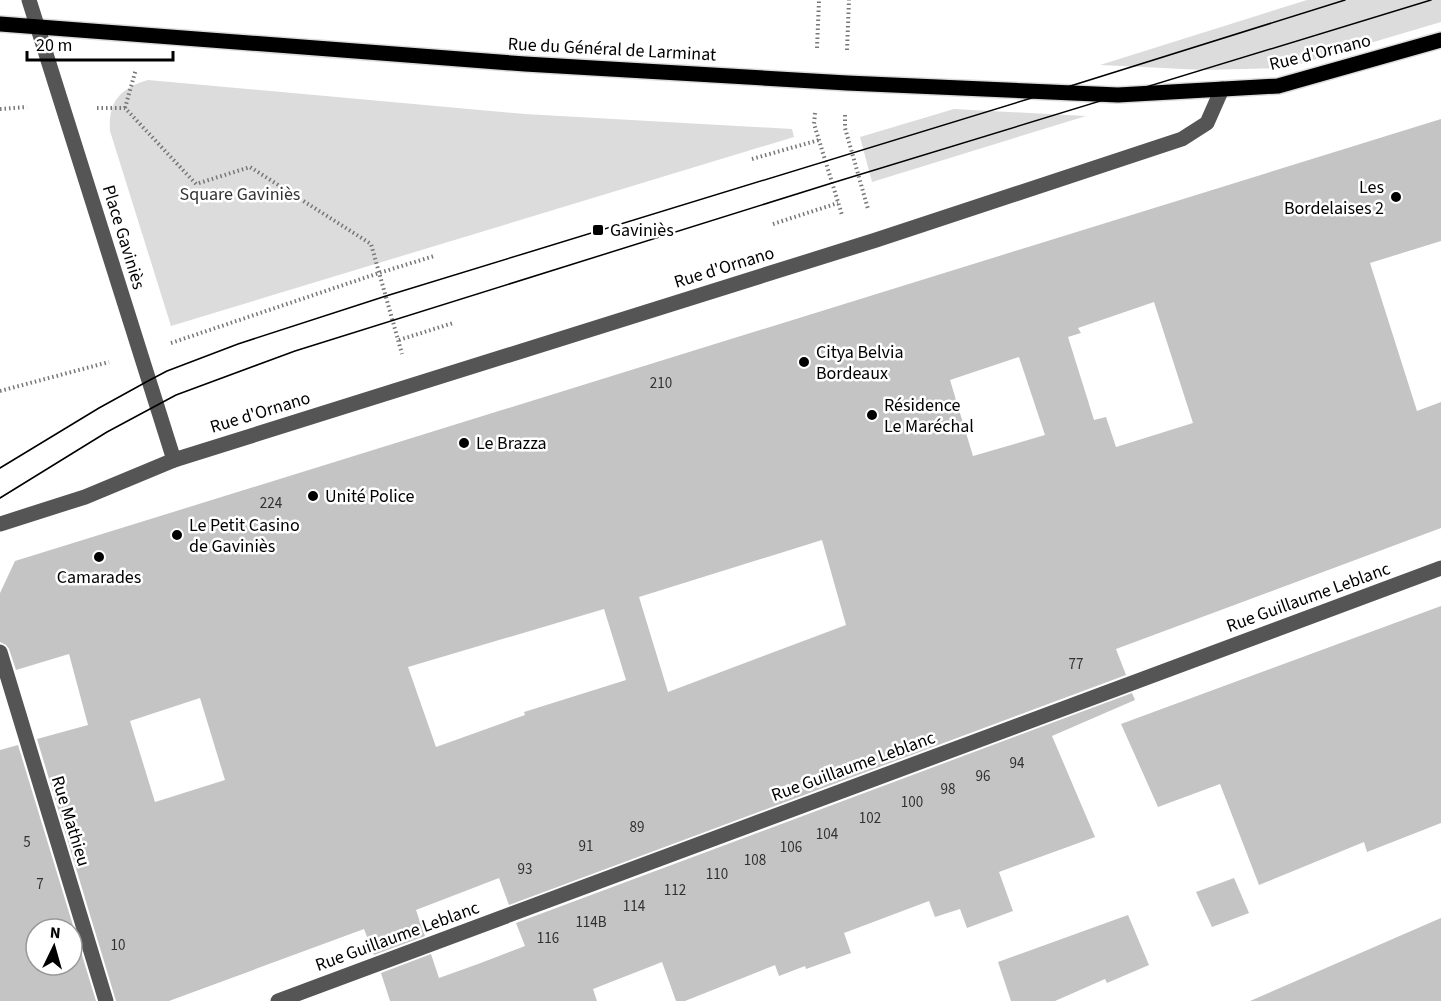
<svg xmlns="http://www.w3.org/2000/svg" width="1441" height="1001" viewBox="0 0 1441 1001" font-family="'Source Sans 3',sans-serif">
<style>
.green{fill:#dcdcdc}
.building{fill:#c4c4c4;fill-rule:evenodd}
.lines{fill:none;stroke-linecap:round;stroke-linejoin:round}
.major-casing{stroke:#dbdbdb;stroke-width:18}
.path{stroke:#777;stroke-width:4;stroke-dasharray:1.5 3;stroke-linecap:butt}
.minor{stroke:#555;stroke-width:15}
.major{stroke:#000;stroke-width:15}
.tram{stroke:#000;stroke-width:1.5}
.poi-dot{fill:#000;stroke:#fff;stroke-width:2}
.labels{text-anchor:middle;stroke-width:5;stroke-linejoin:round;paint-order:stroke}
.number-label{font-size:15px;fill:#313131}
.street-label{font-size:18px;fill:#000;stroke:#fff}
.poi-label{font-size:18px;fill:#000;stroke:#fff;text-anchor:start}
.park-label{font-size:18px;fill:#333;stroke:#fff}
</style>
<rect width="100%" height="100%" fill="#fff"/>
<g class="green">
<polygon points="1307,0 1441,0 1441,22 1286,68 1204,70 1100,65"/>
<path d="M 148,80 L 525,114 L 792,129 L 794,137 L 171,326 L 110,131 C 108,102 120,88 148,80 Z"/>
<polygon points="954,109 1086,116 872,182 860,137"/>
</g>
<g class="building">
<path d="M 1441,119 L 1441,241 L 1370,263 L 1417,411 L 1441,402 L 1441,528 L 1116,649 L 1126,675 L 509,905 L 499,878 L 416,910 L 425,936 L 374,955 L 364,929 L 169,1001 L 116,1001 L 37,739 L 88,725 L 69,654 L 16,670 L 9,649 L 6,645 L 0,642 L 0,593 L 15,561 ZM 1154,302 L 1193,423 L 1116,447 L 1106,417 L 1094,420 L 1068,337 L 1081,333 L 1078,328 ZM 1019,357 L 1045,435 L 973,456 L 950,380 ZM 822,540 L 846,625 L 668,692 L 639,597 ZM 604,609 L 626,680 L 524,712 L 525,715 L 436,747 L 408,667 ZM 200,698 L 225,780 L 155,802 L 130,721 Z"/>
<polygon points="1441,606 1441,823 1367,852 1364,842 1259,885 1220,784 1158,807 1121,724"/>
<polygon points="1132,693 1135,700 1052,736 1095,837 999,872 1013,911 967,928 960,909 935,917 929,901 844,933 851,953 806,969 805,966 779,976 775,965 685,1001 676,1001 662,962 593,989 597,1001 390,1001 381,973 431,954 439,978 478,964 525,946 516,923"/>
<path d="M 18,745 L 96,1001 L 0,1001 L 0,750 ZM 36,929 L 72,929 L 72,965 L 36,965 Z"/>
<polygon points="1234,878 1249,913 1212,927 1196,892"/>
<polygon points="1128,915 1149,965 1107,983 1105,979 1055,1001 1011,1001 998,962"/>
<polygon points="1441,918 1441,1001 1250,1001"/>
</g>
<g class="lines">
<defs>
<polyline id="major" points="0,24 525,64 847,83 1118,95 1278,86 1441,40"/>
</defs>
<use href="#major" class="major-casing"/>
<g class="path">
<polyline points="817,48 819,0"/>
<polyline points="847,50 849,0"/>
<polyline points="97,108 125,108 196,184 250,167 371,244 402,354"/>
<polyline points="125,108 136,69"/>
<polyline points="0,109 27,107"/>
<polyline points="815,113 814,124 842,215"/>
<polyline points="845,115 845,128 868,209"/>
<polyline points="752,159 819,140"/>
<polyline points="773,224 838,203"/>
<polyline points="399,340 453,323"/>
<polyline points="171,343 379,273 434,256"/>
<polyline points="0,391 109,362"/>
</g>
<g class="minor">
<polyline points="29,0 174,460"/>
<polyline points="0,524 85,497 174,460 876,240 1182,139 1207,123 1222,89"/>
<polyline points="0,652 106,1001"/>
<polyline points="278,1001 1441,568"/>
</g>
<use href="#major" class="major"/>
<g class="tram">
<polyline points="0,468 99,408 148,381 167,371 238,344 386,296 1048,93 1345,0"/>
<polyline points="0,498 107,432 176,395 295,351 832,183 1431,0"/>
</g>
</g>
<g class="poi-dot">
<circle cx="1396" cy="197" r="6"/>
<rect x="592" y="224" width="12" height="12" rx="3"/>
<circle cx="804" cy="362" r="6"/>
<circle cx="872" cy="415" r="6"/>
<circle cx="464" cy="443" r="6"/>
<circle cx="313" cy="496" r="6"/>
<circle cx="177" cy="535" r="6"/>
<circle cx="99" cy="557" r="6"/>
</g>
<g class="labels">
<g class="number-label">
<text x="661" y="388">210</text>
<text x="271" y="508">224</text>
<text x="1076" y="669">77</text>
<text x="1017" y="768">94</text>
<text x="983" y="781">96</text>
<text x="948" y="794">98</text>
<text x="912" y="807">100</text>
<text x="870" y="823">102</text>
<text x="637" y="832">89</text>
<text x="827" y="839">104</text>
<text x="27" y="847">5</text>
<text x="586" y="851">91</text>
<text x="791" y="852">106</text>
<text x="755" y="865">108</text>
<text x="525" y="874">93</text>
<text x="717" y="879">110</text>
<text x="40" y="889">7</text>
<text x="675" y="895">112</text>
<text x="634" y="911">114</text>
<text x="591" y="927">114B</text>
<text x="548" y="943">116</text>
<text x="118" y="950">10</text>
</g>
<g class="street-label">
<text transform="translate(612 49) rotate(3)" y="6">Rue du Général de Larminat</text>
<text transform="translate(1320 52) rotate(-14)" y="6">Rue d'Ornano</text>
<text transform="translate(124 237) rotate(73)" y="6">Place Gaviniès</text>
<text transform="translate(724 267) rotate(-17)" y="6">Rue d'Ornano</text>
<text transform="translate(260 412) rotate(-17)" y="6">Rue d'Ornano</text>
<text transform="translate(1308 597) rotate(-20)" y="6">Rue Guillaume Leblanc</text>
<text transform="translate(853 766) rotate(-20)" y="6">Rue Guillaume Leblanc</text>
<text transform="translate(71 821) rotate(73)" y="6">Rue Mathieu</text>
<text transform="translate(397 936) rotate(-20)" y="6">Rue Guillaume Leblanc</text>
</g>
<g class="poi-label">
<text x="1384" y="193" text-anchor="end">Les<tspan x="1384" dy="21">Bordelaises 2</tspan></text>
<text x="610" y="236">Gaviniès</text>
<text x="816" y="358">Citya Belvia<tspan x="816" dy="21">Bordeaux</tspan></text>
<text x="884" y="411">Résidence<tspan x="884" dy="21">Le Maréchal</tspan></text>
<text x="476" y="449">Le Brazza</text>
<text x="325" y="502">Unité Police</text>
<text x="189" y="531">Le Petit Casino<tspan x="189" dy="21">de Gaviniès</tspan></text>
<text x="99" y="583" text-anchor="middle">Camarades</text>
</g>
<g class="park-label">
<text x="240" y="200">Square Gaviniès</text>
</g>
</g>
<g transform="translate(54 947) rotate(5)"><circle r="28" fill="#ffffff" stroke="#999999" stroke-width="1.5"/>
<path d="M0-4.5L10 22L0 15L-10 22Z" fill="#000000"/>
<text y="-9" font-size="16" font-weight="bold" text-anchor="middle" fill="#000000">N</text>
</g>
<path d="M27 51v9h146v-9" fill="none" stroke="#000000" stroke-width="3"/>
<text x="36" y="51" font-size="18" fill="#000000" stroke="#ffffff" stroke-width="4.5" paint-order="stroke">20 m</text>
</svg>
